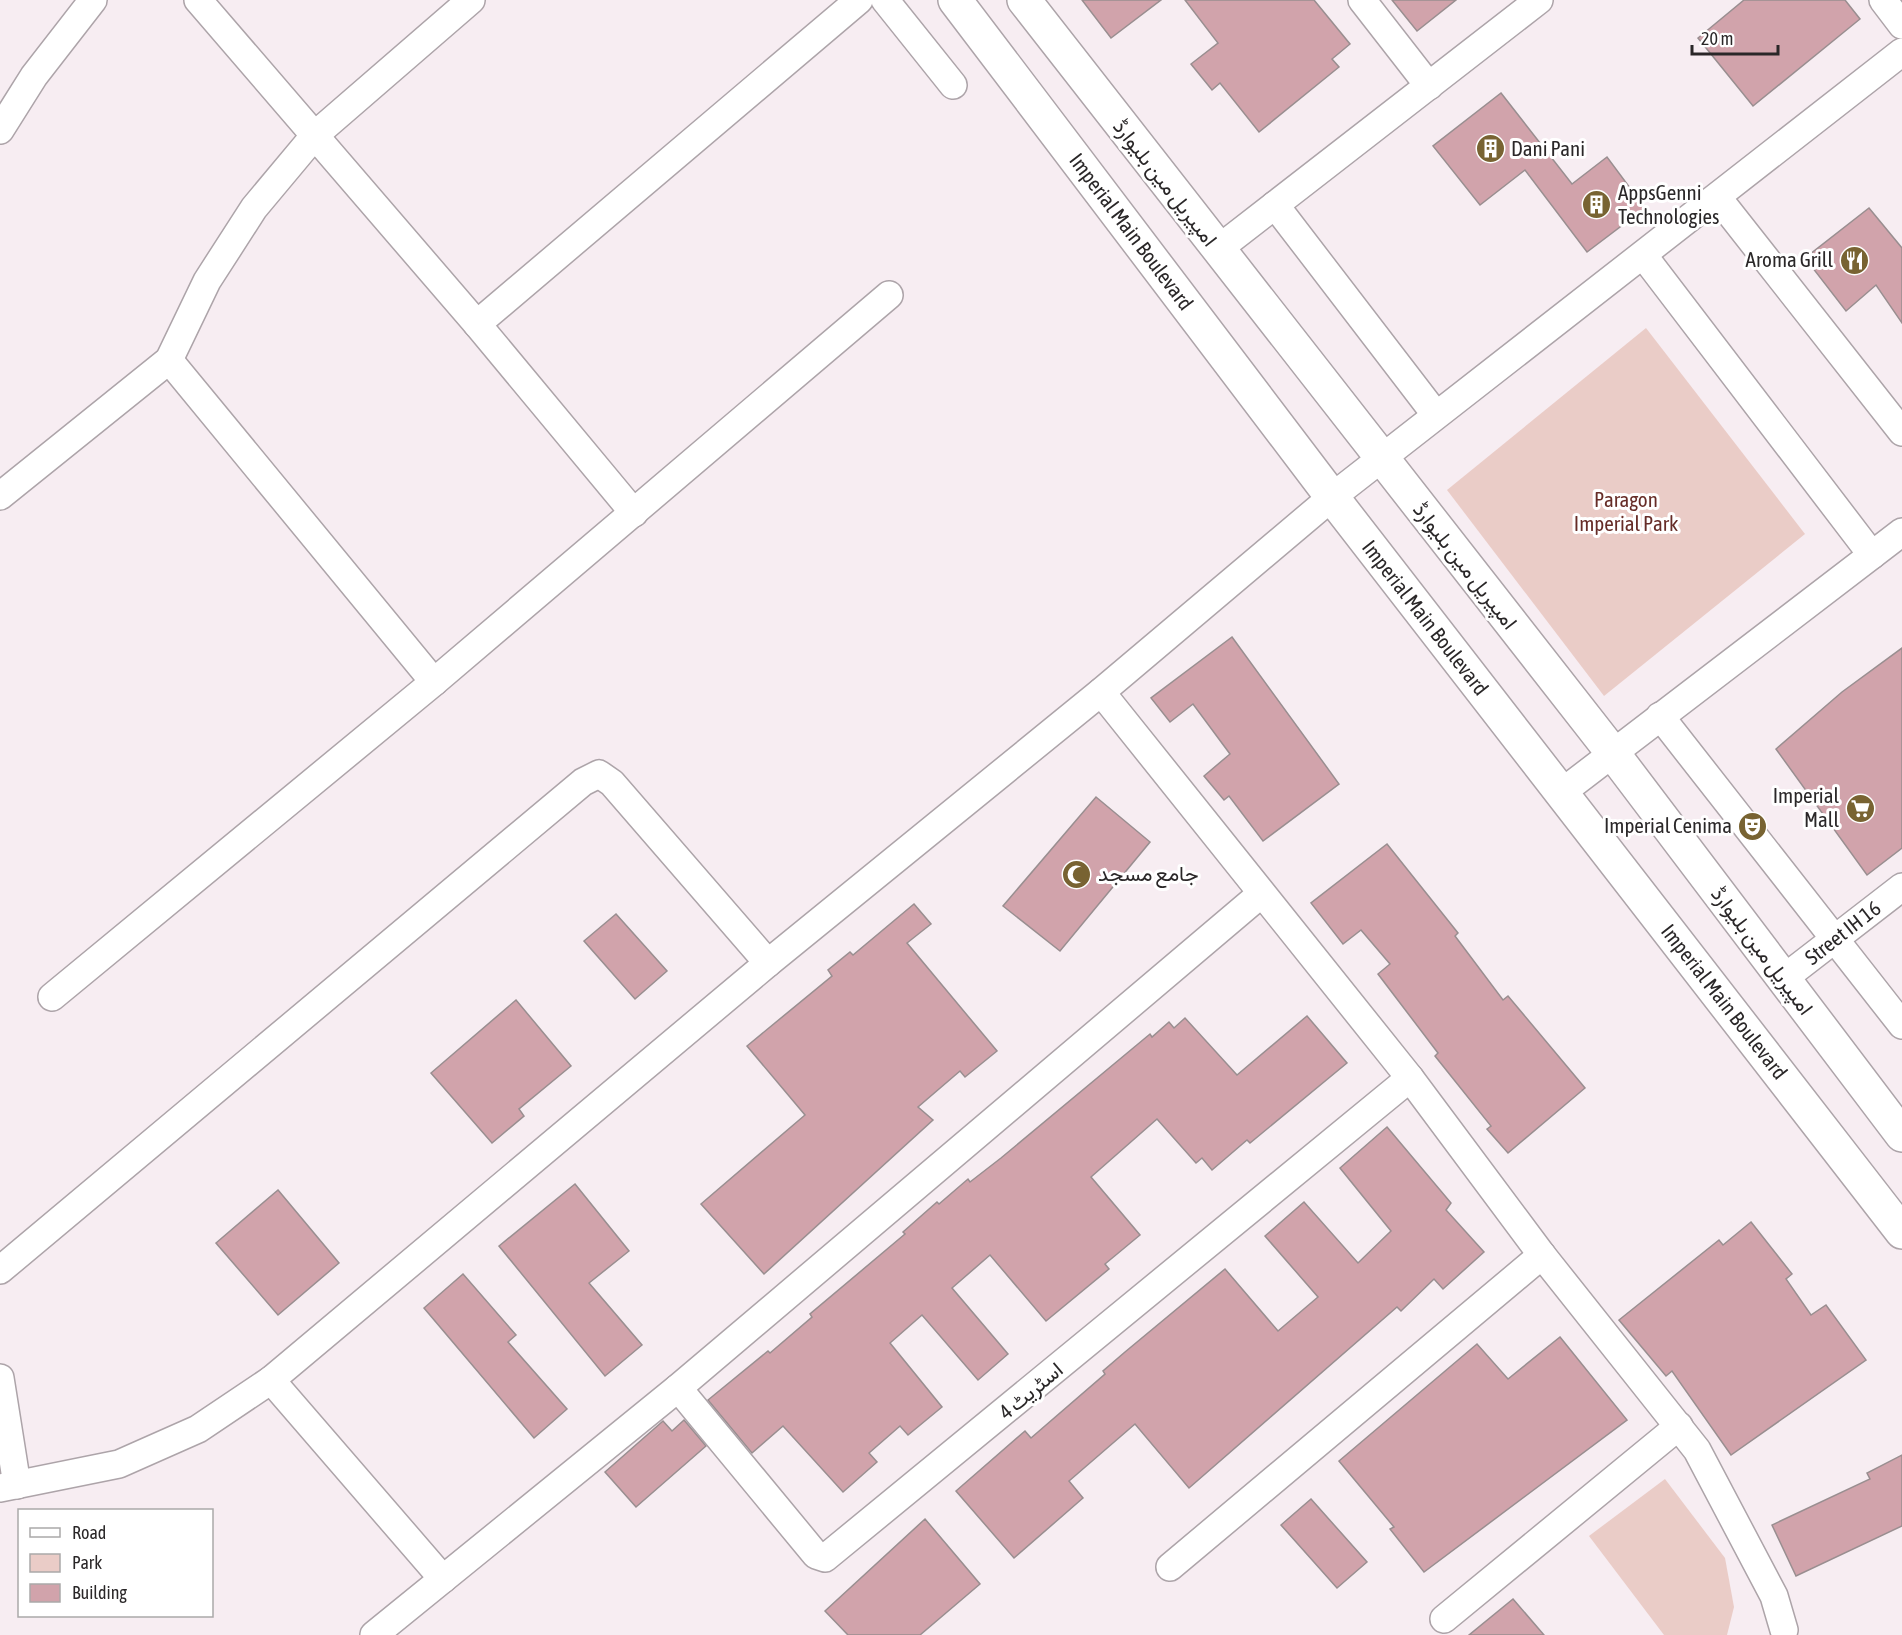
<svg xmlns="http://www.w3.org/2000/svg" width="1902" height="1635" viewBox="0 0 1902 1635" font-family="'Asap Condensed',Vazirmatn,sans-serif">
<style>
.green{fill:#eaccc7}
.building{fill:#d1a3ab;stroke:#998e90;stroke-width:1.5}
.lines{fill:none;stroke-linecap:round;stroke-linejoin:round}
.minor-casing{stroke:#ada4a9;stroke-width:30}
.tertiary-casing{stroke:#ada4a9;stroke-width:36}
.minor{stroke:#fff;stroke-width:27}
.tertiary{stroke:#fff;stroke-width:33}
.labels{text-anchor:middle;stroke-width:6;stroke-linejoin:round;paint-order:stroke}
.poi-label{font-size:21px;fill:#2a2728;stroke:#fff;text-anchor:start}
.street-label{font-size:21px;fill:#2a2728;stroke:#fff}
.park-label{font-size:21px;fill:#662c27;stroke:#fff}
</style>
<rect width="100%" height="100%" fill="#f7edf2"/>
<g class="green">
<polygon points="1646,328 1805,534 1604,696 1447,490"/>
<polygon points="1665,1479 1725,1558 1734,1607 1727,1635 1664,1635 1589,1536"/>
</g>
<g class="building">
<polygon points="1082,0 1161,0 1111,38"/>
<polygon points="1185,0 1314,0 1350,44 1332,59 1339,67 1259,132 1220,83 1212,90 1191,64 1218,43"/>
<polygon points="1392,0 1456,0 1417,31"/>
<polygon points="1744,0 1845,0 1860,19 1753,106 1698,38"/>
<polygon points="1501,93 1572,184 1607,157 1645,208 1587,252 1525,170 1480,205 1433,146"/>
<polygon points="1869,208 1902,248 1902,323 1876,285 1846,311 1805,258"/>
<polygon points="1232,637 1339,784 1263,841 1229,796 1224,800 1204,776 1230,754 1193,704 1170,722 1151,698"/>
<polygon points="1902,648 1902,848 1867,875 1776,749 1842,692"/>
<polygon points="1096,797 1150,842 1060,951 1003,906"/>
<polygon points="1387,844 1458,933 1455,936 1503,1000 1508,996 1585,1088 1508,1153 1487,1129 1491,1126 1435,1056 1438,1053 1378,974 1390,964 1361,930 1343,944 1311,903"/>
<polygon points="914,904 931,924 907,943 997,1051 965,1077 960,1071 918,1107 933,1120 764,1274 701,1204 805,1115 747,1046 832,976 828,970 850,952 853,955"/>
<polygon points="616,914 667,971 635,999 584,941"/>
<polygon points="516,1000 571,1066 519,1109 524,1116 492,1143 431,1073"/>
<polygon points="1307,1016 1347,1063 1250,1143 1247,1140 1212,1170 1202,1158 1196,1163 1157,1119 1091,1177 1140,1235 1105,1264 1109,1269 1046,1321 990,1255 952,1288 1008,1354 978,1380 922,1315 890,1343 942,1407 908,1435 900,1426 869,1453 877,1462 843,1492 783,1426 752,1453 708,1400 768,1351 770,1353 812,1317 810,1314 905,1234 903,1232 937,1202 939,1204 968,1179 970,1182 1001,1158 1150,1034 1152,1037 1169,1022 1174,1028 1185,1018 1237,1075"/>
<polygon points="1387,1127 1451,1203 1446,1210 1484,1252 1443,1289 1434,1279 1401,1311 1397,1307 1189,1488 1135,1424 1069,1481 1083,1498 1014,1558 956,1491 1025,1431 1031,1438 1105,1374 1103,1371 1125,1352 1225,1269 1278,1331 1318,1297 1265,1236 1304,1202 1358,1263 1391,1231 1340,1168"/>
<polygon points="575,1184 629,1251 589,1283 642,1345 605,1376 499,1246"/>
<polygon points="278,1190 339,1263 278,1315 216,1243"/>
<polygon points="1751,1222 1792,1274 1786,1279 1811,1315 1826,1305 1866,1360 1731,1455 1672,1371 1666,1376 1619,1320 1719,1240 1723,1245"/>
<polygon points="463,1274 516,1335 508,1342 567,1409 534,1438 424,1308"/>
<polygon points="1560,1337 1627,1420 1424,1572 1390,1529 1394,1527 1339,1461 1477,1344 1508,1379"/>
<polygon points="684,1420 706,1446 636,1507 605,1472 663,1421 672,1431"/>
<polygon points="1902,1455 1902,1526 1796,1576 1772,1525 1870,1479 1867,1473"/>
<polygon points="1311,1499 1367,1562 1337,1588 1281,1525"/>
<polygon points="925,1519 980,1584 920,1635 848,1635 825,1611"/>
<polygon points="1513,1599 1544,1635 1469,1635"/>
</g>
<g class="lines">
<defs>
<g id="minor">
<polyline points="198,0 477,324 634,513"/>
<polyline points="885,0 953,85"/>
<polyline points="1362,0 1429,86"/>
<polyline points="1883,0 1902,25"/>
<polyline points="0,130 34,76 93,0"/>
<polyline points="1718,198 1902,432"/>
<polyline points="1275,205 1436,415"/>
<polyline points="1217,250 1539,0"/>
<polyline points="1643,255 1872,555"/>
<polyline points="477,324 859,0"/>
<polyline points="169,360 434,682"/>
<polyline points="0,496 169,360 207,281 254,208 315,135 471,0"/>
<polyline points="1101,692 1410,1078 1542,1255 1697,1450 1774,1596 1784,1630"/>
<polyline points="1660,716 1902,1025"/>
<polyline points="1561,793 1902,532"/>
<polyline points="1783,979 1902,887"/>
<polyline points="52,997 434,682 889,295"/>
<polyline points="0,1270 583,782 599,774 612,783 768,963"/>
<polyline points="0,1378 17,1485"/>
<polyline points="271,1380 443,1579"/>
<polyline points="678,1388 816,1555 825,1558 1410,1078"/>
<polyline points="0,1488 119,1464 198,1429 271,1380 768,963 1101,692 1332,497 1902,52"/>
<polyline points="1170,1567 1542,1255"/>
<polyline points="1444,1619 1679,1426"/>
<polyline points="374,1635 678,1388 1261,894"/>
</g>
<g id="tertiary">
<polyline points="955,0 1332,497 1902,1232"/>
<polyline points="1024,0 1612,752 1902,1135"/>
</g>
</defs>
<use href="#minor" class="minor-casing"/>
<use href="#tertiary" class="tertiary-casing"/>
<use href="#minor" class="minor"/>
<use href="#tertiary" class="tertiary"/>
</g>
<defs>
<symbol id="building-disc" viewBox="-11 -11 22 22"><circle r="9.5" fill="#786332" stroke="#fff"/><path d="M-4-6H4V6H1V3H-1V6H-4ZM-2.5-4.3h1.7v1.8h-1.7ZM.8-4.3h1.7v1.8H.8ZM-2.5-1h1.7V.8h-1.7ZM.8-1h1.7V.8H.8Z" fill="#fff"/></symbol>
<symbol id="restaurant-disc" viewBox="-11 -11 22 22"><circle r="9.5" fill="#786332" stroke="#fff"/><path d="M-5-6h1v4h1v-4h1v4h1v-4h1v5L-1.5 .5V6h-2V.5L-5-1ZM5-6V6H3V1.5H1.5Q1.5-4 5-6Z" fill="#fff"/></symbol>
<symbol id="supermarket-disc" viewBox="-11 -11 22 22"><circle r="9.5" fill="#786332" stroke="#fff"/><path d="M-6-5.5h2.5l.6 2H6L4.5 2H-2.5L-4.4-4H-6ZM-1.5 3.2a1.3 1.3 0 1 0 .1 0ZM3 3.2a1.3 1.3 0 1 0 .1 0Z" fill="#fff"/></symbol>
<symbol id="theatre-disc" viewBox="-11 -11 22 22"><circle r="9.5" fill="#786332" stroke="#fff"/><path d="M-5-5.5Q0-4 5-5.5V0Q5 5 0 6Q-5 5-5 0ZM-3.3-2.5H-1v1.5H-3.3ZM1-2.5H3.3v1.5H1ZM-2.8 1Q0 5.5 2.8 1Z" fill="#fff"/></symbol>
<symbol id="mosque-disc" viewBox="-11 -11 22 22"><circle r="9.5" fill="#786332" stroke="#fff"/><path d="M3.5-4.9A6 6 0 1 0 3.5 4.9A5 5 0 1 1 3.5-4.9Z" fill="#fff"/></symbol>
</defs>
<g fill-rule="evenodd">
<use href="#building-disc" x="1474" y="132" width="33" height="33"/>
<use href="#building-disc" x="1580" y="188" width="33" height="33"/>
<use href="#restaurant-disc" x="1838" y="244" width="33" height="33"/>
<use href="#supermarket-disc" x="1844" y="792" width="33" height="33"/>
<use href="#theatre-disc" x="1736" y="810" width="33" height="33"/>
<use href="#mosque-disc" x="1060" y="858" width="33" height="33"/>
</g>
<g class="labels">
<g class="poi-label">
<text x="1511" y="156">Dani Pani</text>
<text x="1618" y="200">AppsGenni<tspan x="1618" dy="24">Technologies</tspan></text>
<text x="1833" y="267" text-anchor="end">Aroma Grill</text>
<text x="1839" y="803" text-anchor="end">Imperial<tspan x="1839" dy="24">Mall</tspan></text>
<text x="1732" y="833" text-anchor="end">Imperial Cenima</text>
<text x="1098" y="881">جامع مسجد</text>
</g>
<g class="street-label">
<text transform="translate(1165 183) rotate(52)" y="7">امپیریل مین بلیوارڈ</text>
<text transform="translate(1131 232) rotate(53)" y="7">Imperial Main Boulevard</text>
<text transform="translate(1465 566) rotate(52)" y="7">امپیریل مین بلیوارڈ</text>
<text transform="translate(1425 618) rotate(52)" y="7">Imperial Main Boulevard</text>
<text transform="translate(1843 933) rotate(-38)" y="7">Street IH 16</text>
<text transform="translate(1762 951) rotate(53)" y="7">امپیریل مین بلیوارڈ</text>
<text transform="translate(1724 1002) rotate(52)" y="7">Imperial Main Boulevard</text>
<text transform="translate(1031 1391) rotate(-40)" y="7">اسٹریٹ 4</text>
</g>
<g class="park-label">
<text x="1626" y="507">Paragon<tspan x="1626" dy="24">Imperial Park</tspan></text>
</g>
</g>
<rect x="18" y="1509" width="195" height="108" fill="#ffffff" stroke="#aaa9a9" stroke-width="1.5"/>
<rect x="30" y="1528" width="30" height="9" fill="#ffffff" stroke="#aaa9a9" stroke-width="1.5"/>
<text x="72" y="1539" font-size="18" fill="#2a2728">Road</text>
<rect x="30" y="1554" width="30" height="18" fill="#eaccc7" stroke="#aaa9a9" stroke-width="1.5"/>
<text x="72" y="1569" font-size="18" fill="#2a2728">Park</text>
<rect x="30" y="1584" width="30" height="18" fill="#d1a3ab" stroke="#aaa9a9" stroke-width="1.5"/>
<text x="72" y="1599" font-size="18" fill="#2a2728">Building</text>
<path d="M1692 45v9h86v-9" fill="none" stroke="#2a2728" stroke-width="3"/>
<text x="1701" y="45" font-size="18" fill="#2a2728" stroke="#ffffff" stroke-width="4.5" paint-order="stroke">20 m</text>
</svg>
